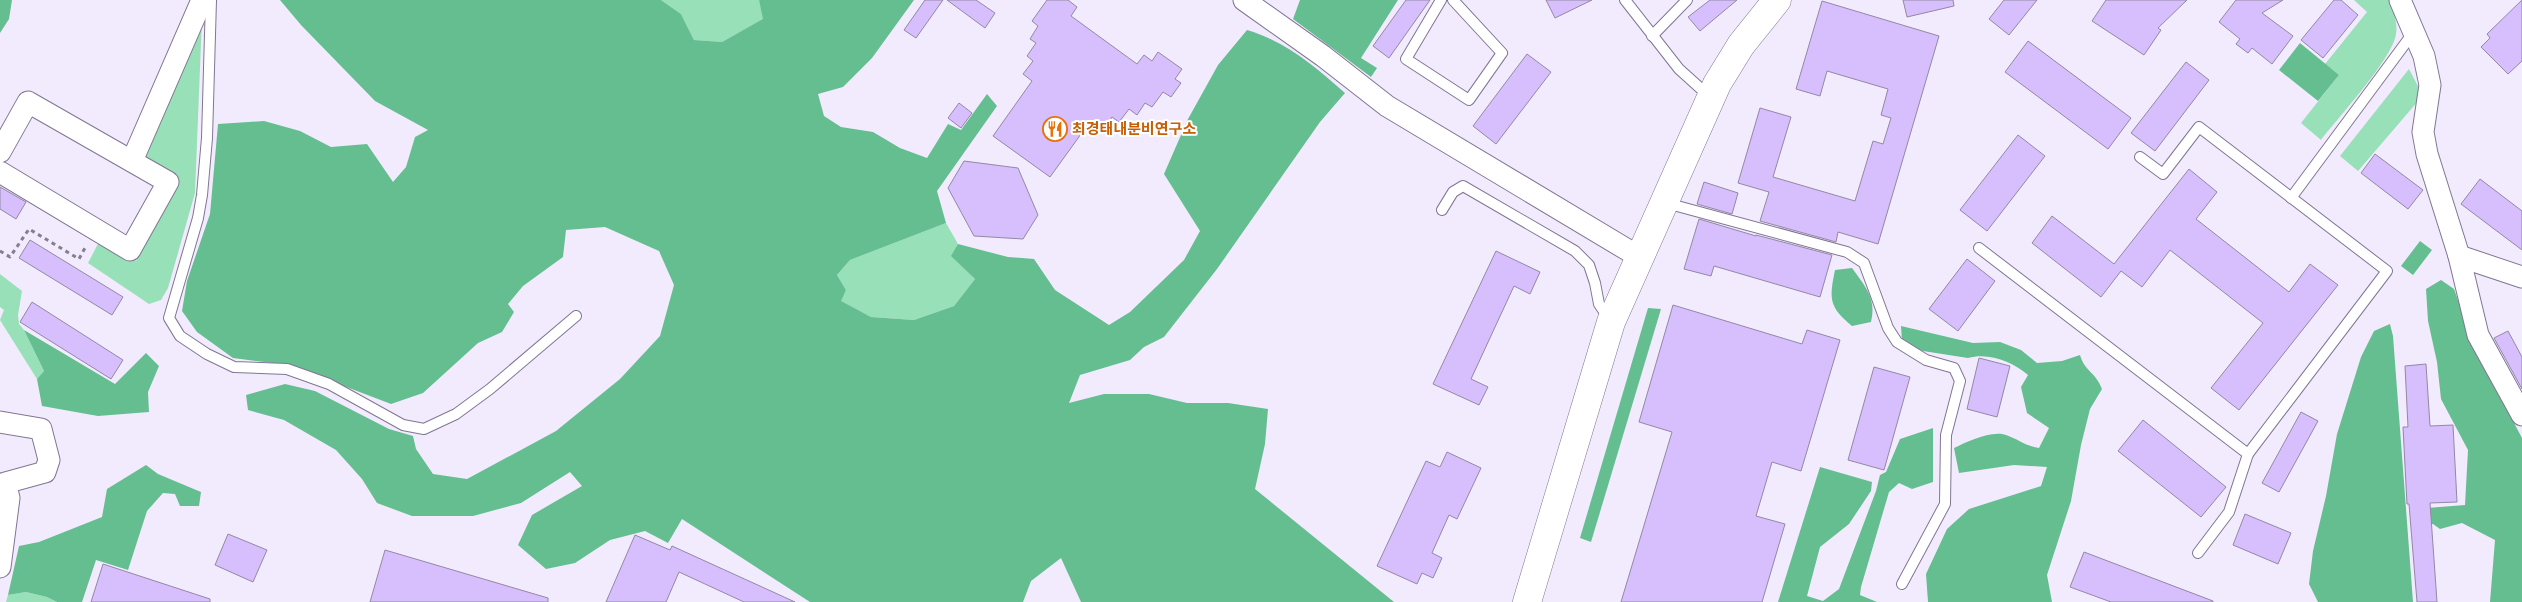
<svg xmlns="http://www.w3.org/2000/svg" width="2522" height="602" viewBox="0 0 2522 602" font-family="'IBM Plex Sans','Noto Sans KR',sans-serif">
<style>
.green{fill:#97e0b8}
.forest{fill:#64be90}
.building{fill:#d7befc;stroke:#9388a4}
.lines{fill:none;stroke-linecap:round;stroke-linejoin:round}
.lane-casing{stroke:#817692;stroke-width:12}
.street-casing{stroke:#817692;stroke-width:23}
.secondary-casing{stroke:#817692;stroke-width:29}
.path{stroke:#847e8d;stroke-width:3;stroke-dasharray:4 4;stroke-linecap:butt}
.lane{stroke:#fff;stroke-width:10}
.street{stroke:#fff;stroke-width:21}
.secondary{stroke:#fff;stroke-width:28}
.labels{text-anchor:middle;stroke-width:4;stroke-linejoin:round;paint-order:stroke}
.food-label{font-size:15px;font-weight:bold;fill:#c56008;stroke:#fff;text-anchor:start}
</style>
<rect width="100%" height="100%" fill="#f2ebfe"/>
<g class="green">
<polygon points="661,0 759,0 764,19 722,42 694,40 681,14"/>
<path d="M 2354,0 L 2390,0 C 2393,10 2398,23 2396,34 C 2393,58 2338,118 2321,140 L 2301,123 L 2339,75 L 2325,64 L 2367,12 Z"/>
<polygon points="202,18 195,193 168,288 161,300 149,304 88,263 100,240 136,261 175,181 145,161 146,149"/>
<polygon points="2409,69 2421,92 2419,100 2358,171 2340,156"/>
<polygon points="946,223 958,244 952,256 975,279 954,306 914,320 871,317 840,301 846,290 837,275 850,260"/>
<polygon points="0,274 22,291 18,315 19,324 24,330 44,371 37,379 0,320 4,310 0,307"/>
<polygon points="26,592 47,597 57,602 6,602 8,595"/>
</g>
<g class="forest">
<polygon points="0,0 12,0 9,19 0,33"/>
<path d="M 280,0 L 661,0 L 681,14 L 694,40 L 722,42 L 763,19 L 759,0 L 914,0 L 872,58 L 843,87 L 818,94 L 824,116 L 841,127 L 873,132 L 900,148 L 927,158 L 948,124 L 961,130 L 987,94 L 997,106 L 937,191 L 946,223 L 850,260 L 837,275 L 846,290 L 841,301 L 871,317 L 914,320 L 954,306 L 975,279 L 951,256 L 958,244 L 1008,257 L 1034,259 L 1055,290 L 1109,325 L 1130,312 L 1184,260 L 1200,231 L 1164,174 L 1188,119 L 1218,65 L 1247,30 C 1287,42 1314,66 1345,93 L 1320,122 L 1217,269 L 1164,337 L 1144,347 L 1130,360 L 1080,375 L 1069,403 L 1104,394 L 1149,394 L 1187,403 L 1228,403 L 1268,409 L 1265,444 L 1255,489 L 1394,602 L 1081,602 L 1061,558 L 1031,581 L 1023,602 L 810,602 L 682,519 L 668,543 L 645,531 L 610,540 L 575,563 L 546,569 L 518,545 L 532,515 L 582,486 L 570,472 L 521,503 L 473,516 L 412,516 L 377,503 L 362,479 L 336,450 L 284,420 L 248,410 L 246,395 L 285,384 L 315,391 L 389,429 L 413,436 L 416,449 L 433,474 L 467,479 L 556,431 L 620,379 L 660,336 L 674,285 L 659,251 L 605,227 L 566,230 L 563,257 L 523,286 L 508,304 L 514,312 L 502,332 L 478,343 L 423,393 L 391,404 L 289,365 L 233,358 L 197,332 L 182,311 L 187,281 L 210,214 L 218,124 L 264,121 L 300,131 L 331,147 L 367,144 L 393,182 L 406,167 L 415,137 L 428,130 L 375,101 L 301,25 Z"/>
<polygon points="1300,0 1398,0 1361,58 1377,68 1371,77 1293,19"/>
<polygon points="2300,43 2339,75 2318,101 2279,70"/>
<polygon points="2420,241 2432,250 2413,275 2401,266"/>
<path d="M 1852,268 C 1865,286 1877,299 1871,322 L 1852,326 C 1829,307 1829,299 1835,270 Z"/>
<polygon points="2441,280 2454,289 2476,351 2522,438 2522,602 2490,602 2495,540 2462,523 2440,529 2433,524 2414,524 2414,509 2465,505 2468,450 2441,399 2437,362 2428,321 2426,289"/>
<polygon points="1648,308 1661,309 1591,542 1580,538"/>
<polygon points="2390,324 2393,336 2413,602 2318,602 2309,584 2313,551 2326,496 2337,434 2361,357 2374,331"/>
<path d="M 1901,326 L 1973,343 L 2000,342 L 2021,350 L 2037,363 L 2062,361 L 2080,355 C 2085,372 2095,371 2102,389 L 2090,409 L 2081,445 L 2071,501 L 2047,575 L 2052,602 L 1928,602 L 1926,574 L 1947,529 L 1969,509 L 2041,486 L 2047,467 L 2014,465 L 1959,473 L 1954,448 C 1967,442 1991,430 2006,435 C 2018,439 2025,446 2039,448 L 2049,428 L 2027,413 L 2021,387 L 2028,375 C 2013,362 1989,352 1968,358 L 1923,351 L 1902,342 Z"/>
<polygon points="24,330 115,384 146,353 159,366 148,392 149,412 98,416 42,406 37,379 44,371"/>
<polygon points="1933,428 1933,482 1912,489 1899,483 1889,492 1861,587 1860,595 1877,602 1778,602 1820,467 1872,482 1871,491 1849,524 1820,547 1807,596 1823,601 1839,589 1876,491 1880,475 1886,472 1900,439"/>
<polygon points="146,465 158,474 201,492 199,506 180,506 175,494 163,493 147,511 128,570 96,560 82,602 57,602 47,597 26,592 8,595 19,546 39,542 102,517 107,489"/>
</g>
<g class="building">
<polygon points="925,0 943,0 916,38 904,30"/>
<polygon points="947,0 976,0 995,13 985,28"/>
<polygon points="1047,0 1068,0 1077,7 1071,16 1137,64 1144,55 1152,61 1158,52 1182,69 1175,79 1181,83 1171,97 1163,92 1152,107 1145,103 1137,115 1129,109 1119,122 1112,117 1102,132 1089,123 1050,177 993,136 1032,81 1023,74 1033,61 1027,56 1036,43 1030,39 1038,26 1032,21"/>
<polygon points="1406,0 1430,0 1389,58 1373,46"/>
<polygon points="1546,0 1592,0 1555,18"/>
<polygon points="1710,0 1737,0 1700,31 1688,17"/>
<polygon points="1903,0 1953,0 1954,6 1907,17"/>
<polygon points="2004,0 2037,0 2009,35 1989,19"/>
<polygon points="2106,0 2187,0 2158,28 2161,30 2144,55 2092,21"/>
<polygon points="2236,0 2283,0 2262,13 2293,36 2272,64 2252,48 2248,53 2236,44 2240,39 2219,22"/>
<polygon points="2334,0 2341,0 2358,15 2323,58 2301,40"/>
<polygon points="2522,0 2522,61 2508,74 2481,47 2490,38 2487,34"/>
<polygon points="1822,1 1939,36 1878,244 1838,232 1836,242 1760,221 1769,192 1738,183 1760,108 1791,117 1773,177 1855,201 1873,141 1883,144 1891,118 1881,115 1888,89 1827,71 1820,96 1796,89"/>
<polygon points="2028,41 2131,118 2108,149 2005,72"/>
<polygon points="1527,54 1551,72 1496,144 1473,126"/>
<polygon points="2186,62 2209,80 2155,151 2131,133"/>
<polygon points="959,103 972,113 961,128 948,118"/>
<polygon points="2018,135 2045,156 1987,231 1960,210"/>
<polygon points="2375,154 2423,190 2408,209 2361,173"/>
<polygon points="964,161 1018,168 1038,215 1023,239 974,236 948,188"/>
<polygon points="2189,169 2217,192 2196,219 2289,292 2310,264 2338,285 2239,410 2211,388 2263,323 2170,250 2142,287 2121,271 2101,297 2032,243 2052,216 2114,264"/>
<polygon points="2480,179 2522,211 2522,250 2461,204"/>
<polygon points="1704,182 1738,193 1732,214 1697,204"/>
<polygon points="0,187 26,202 16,219 0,209"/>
<polygon points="1699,219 1756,236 1756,235 1832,255 1820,297 1714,266 1711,276 1684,269"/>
<polygon points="30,240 123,297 112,315 19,258"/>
<polygon points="1496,251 1540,272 1530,294 1514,286 1471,379 1488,387 1479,405 1433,384"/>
<polygon points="1967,259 1995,281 1958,331 1929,309"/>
<polygon points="32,302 123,360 111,379 20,322"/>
<polygon points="1673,305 1802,344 1807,330 1840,340 1801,471 1772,462 1756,516 1785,524 1762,602 1621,602 1672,432 1639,422"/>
<polygon points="2508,331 2522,357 2522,389 2494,338"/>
<polygon points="1979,358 2010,366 1997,417 1967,409"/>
<polygon points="2426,364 2430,426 2453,425 2457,502 2430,503 2437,602 2417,602 2409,504 2407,504 2403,427 2408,427 2405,366"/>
<polygon points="1874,367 1910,377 1884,470 1848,460"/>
<polygon points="2301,412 2318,421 2279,492 2262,483"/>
<polygon points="2143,420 2226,487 2201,517 2118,451"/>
<polygon points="1447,452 1481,468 1457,519 1449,515 1432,553 1442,558 1433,578 1422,573 1417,584 1377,566 1426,461 1440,467"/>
<polygon points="2245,514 2291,533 2278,564 2233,545"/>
<polygon points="228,534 267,550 253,582 215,565"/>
<polygon points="635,535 670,550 672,546 795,602 744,602 679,572 666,602 606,602"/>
<polygon points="385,550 548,598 548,602 370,602"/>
<polygon points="2084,552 2213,601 2213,602 2111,602 2070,587"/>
<polygon points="103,564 210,599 210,602 91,602"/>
</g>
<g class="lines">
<defs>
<g id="lane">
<polyline points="211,0 207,138 202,195 198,218 169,318 180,336 207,354 234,367 287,369 329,384 403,425 424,429 456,414 490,389 576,316"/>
<polyline points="1441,0 1406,59 1469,100 1502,53 1453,0"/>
<polyline points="1625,0 1679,69 1710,97"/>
<polyline points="1652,36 1687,0"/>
<polyline points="2291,198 2413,33"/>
<polyline points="1666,203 1847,252 1864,263 1888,328 1897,342 1926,360 1954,368 1960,381 1946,435 1945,504 1902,584"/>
<polyline points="1442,210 1453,192 1463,186 1575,251 1589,265 1595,283 1599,304 1609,319"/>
<polyline points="1979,248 2248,454 2387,271 2199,127 2163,174 2140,157"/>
<polyline points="2198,553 2229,512 2248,454"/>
</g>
<g id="street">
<polyline points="1244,0 1323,56 1387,106 1641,258"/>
<polyline points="2400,0 2424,56 2430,85 2423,132 2427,154 2459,256 2478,335 2522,415"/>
<polyline points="0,152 28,102 168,182 130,250 0,172"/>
<polyline points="132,161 202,0"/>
<polyline points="2459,256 2522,277"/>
<polyline points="0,422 41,429 49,460 45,472 5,483 9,498 0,567"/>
</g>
<polyline id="secondary" points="1527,602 1611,322 1717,84 1741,45 1777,0"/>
</defs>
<use href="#lane" class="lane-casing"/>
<use href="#street" class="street-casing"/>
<use href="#secondary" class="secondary-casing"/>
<polyline class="path" points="0,251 10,257 29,229 79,259 86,246"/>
<use href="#lane" class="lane"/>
<use href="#street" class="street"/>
<use href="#secondary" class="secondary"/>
</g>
<defs>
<symbol id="restaurant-ring" viewBox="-11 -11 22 22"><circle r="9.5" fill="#fff" stroke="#e8710a" stroke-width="1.5"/><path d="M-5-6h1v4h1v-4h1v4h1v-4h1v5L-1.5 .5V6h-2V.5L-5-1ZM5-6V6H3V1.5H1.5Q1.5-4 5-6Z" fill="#e8710a"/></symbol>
</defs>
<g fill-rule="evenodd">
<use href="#restaurant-ring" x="1041" y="115" width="28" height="28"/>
</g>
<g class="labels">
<g class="food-label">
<text x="1072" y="134">최경태내분비연구소</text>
</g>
</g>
</svg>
